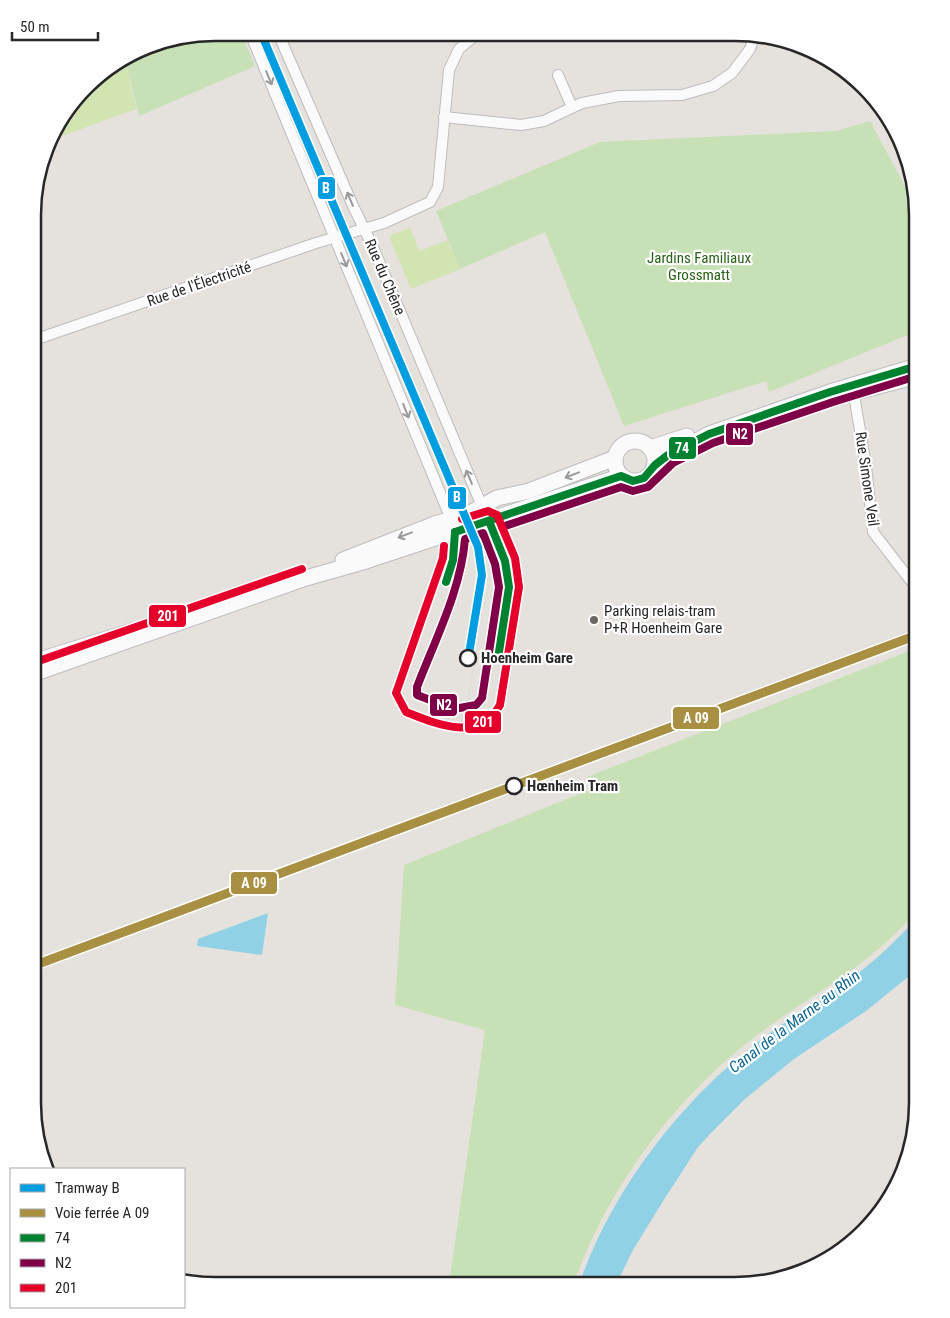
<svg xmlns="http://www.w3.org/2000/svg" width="950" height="1318" viewBox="0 0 950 1318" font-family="'Roboto Condensed',sans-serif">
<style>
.green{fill:#c7e0b5}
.pitch{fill:#d2e4b2}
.water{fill:#90d1e6}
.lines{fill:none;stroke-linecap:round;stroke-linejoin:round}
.street-casing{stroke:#bebdbe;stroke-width:12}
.secondary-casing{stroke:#bebdbe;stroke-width:17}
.street{stroke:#fbfafa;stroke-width:10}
.secondary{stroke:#fbfafa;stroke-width:15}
.tram{stroke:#dcdcdd;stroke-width:1}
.bus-1-casing{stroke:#fff;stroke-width:11}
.bus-2-casing{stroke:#fff;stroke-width:11}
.bus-3-casing{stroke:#fff;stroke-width:11}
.bus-1{stroke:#008231;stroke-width:8}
.bus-2{stroke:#7f0047;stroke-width:8}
.bus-3{stroke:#e4002b;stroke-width:8}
.rail-1-casing{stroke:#fff;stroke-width:12}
.rail-1{stroke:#a88f41;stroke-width:9}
.tram-1-casing{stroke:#fff;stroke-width:11}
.tram-1{stroke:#009ee0;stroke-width:8}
.oneway{stroke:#9c9b9b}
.poi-dot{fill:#6a6866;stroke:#fff;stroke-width:2}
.stop-dot{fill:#fff;stroke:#272727;stroke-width:2.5}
.labels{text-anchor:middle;stroke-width:4.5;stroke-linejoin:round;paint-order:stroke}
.park-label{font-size:15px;fill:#2a601a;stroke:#fff}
.street-label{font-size:15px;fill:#272727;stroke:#fff}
.poi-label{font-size:15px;fill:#272727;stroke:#fff;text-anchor:start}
.stop-label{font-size:15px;font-weight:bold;fill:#272727;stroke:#fff;text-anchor:start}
.water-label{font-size:16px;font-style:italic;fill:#106691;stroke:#fff}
.rim{fill:none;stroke:#272727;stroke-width:2.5}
.line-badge{stroke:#fff;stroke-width:2}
.badge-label{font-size:14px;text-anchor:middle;font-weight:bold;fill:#fff}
</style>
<rect width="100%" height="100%" fill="#e5e1dc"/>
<g class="green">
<polygon points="215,33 241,33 255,66 139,116 125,60 156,42"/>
<polygon points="870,121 916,207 917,214 917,331 769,392 766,381 624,426 545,232 460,269 436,211 600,142 836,131"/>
<path d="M 917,648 L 917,910 C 872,966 804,998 748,1042 C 669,1105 607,1190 573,1285 L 449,1285 L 485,1030 L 395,1005 L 404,865 L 589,790 L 587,777 Z"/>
</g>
<g class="pitch">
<polygon points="125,60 136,109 51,140 57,124 95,78"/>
<polygon points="410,228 420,251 447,240 460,269 411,289 390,239 391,235"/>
</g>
<g class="water">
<polygon points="268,913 262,955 197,946 198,939"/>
<path d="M 917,918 L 917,969 L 913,973 L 866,1011 L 794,1059 L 746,1098 L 710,1134 L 698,1147 L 665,1198 L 633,1250 L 616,1285 L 579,1285 C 610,1194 677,1105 753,1046 C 784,1021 820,1001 853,977 C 876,960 897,940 917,918 Z"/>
</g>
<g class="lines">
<defs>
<g id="street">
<polyline points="250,33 453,524"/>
<polyline points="278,33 353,206 373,247 484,511"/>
<polyline points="558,75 572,107"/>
<polyline points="444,117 521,125 544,121 582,103 619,96 682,95 713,86 732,73 750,49 755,34"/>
<polyline points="34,340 316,243 384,223 430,202 438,187 449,70 459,49 478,33"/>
<polyline points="854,395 866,466 873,532 911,581"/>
<polyline points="729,434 854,395 917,379"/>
</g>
<g id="secondary">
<circle cx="635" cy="461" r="20"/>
<polyline points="650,448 687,436"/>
<polyline points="655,465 709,434 830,392 917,366"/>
<polyline points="343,560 435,524 470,513 497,498 529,491 615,458"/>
<polyline points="33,662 132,631"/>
<polyline points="33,674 306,578 366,561 621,476"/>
</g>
</defs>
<use href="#street" class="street-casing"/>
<use href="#secondary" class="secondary-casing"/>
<use href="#street" class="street"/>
<use href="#secondary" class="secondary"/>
<polyline class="tram" points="456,736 466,708 475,659"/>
<defs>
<g id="bus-1">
<polyline points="489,521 505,561 509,587 499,652"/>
<polyline points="455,532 621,476 633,481 644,478 655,465 668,455 709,434 830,392 917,366"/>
<polyline points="446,582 453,560 455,532"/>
</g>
<g id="bus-2">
<polyline points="502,527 621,487 633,491 648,487 673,463 713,443 833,402 917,376"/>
<path d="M 483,533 L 495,564 L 499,587 L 482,698 L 476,705 L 454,709 L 417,695 L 417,687 C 435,640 461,590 465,539 Z"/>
</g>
<g id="bus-3">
<path d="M 444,546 L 443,558 L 396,693 L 406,712 C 438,725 479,742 500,705 L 519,587 L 515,558 L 497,515 L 488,511 L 462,519"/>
<polyline points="33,663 302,569"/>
</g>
</defs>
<use href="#bus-1" class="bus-1-casing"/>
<use href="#bus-2" class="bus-2-casing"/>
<use href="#bus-3" class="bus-3-casing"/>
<use href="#bus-1" class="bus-1"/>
<use href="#bus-2" class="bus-2"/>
<use href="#bus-3" class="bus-3"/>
<defs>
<polyline id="rail-1" points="33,966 917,635"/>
</defs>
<use href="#rail-1" class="rail-1-casing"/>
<use href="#rail-1" class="rail-1"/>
<defs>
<polyline id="tram-1" points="261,33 478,547 482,575 468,660"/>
</defs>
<use href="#tram-1" class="tram-1-casing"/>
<use href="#tram-1" class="tram-1"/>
</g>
<defs><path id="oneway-shaft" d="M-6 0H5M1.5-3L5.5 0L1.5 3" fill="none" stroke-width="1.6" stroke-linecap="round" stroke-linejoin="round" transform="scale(1.25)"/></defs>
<g class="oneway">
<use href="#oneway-shaft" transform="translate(269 78) rotate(67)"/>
<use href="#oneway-shaft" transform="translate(350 199) rotate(-113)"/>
<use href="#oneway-shaft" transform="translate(344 260) rotate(68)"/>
<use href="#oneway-shaft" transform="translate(406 411) rotate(68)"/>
<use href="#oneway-shaft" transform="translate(572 475) rotate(159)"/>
<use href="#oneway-shaft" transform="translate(469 477) rotate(-113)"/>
<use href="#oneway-shaft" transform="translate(405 535) rotate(159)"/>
</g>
<circle class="poi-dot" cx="594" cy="620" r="5"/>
<g class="stop-dot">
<circle cx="468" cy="658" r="8"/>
<circle cx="514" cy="786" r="8"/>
</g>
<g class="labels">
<g class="park-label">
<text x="699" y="263">Jardins Familiaux<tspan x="699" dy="17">Grossmatt</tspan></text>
</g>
<g class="street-label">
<text transform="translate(385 277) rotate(67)" y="5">Rue du Chêne</text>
<text transform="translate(199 284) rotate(-19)" y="5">Rue de l'Électricité</text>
<text transform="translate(867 479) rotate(82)" y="5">Rue Simone Veil</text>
</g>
<g class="poi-label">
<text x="604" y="616">Parking relais-tram<tspan x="604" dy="17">P+R Hoenheim Gare</tspan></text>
</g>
<g class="stop-label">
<text x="481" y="663">Hoenheim Gare</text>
<text x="527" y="791">Hœnheim Tram</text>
</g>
<g class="water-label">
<text transform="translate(794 1021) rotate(-37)" y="6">Canal de la Marne au Rhin</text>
</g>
</g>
<path d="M0 0H950V1318H0ZM215 41H735A174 174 0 0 1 909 215V1103A174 174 0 0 1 735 1277H215A174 174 0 0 1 41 1103V215A174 174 0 0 1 215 41Z" fill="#fff" fill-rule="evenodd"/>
<path class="rim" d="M215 41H735A174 174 0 0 1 909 215V1103A174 174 0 0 1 735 1277H215A174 174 0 0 1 41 1103V215A174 174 0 0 1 215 41Z"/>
<g class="line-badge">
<rect x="317" y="176" width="19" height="24" rx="5" fill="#009ee0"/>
<rect x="725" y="422" width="29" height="24" rx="5" fill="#7f0047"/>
<rect x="668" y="436" width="29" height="24" rx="5" fill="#008231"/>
<rect x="447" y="486" width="20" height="24" rx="5" fill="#009ee0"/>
<rect x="148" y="604" width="39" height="24" rx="5" fill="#e4002b"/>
<rect x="429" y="693" width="29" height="24" rx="5" fill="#7f0047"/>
<rect x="672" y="706" width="48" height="24" rx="5" fill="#a88f41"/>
<rect x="464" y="710" width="38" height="24" rx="5" fill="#e4002b"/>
<rect x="230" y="871" width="48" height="24" rx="5" fill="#a88f41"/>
</g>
<g class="badge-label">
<text x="326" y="193">B</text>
<text x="740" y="439">N2</text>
<text x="682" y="453">74</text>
<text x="457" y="502">B</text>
<text x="168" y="621">201</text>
<text x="444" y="710">N2</text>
<text x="696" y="723">A 09</text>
<text x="483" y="727">201</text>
<text x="254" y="888">A 09</text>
</g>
<rect x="10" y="1168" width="175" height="140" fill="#ffffff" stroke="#a9a9a9"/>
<rect x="20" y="1184" width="25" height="8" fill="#009ee0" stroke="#a9a9a9"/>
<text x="55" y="1193" font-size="15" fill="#272727">Tramway B</text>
<rect x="20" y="1209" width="25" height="8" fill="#a88f41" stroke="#a9a9a9"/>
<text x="55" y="1218" font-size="15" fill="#272727">Voie ferrée A 09</text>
<rect x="20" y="1234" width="25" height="8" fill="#008231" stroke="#a9a9a9"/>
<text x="55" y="1243" font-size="15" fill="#272727">74</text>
<rect x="20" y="1259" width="25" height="8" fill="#7f0047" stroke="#a9a9a9"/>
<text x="55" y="1268" font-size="15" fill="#272727">N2</text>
<rect x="20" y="1284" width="25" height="8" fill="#e4002b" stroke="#a9a9a9"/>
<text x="55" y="1293" font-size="15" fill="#272727">201</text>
<path d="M12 32v8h86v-8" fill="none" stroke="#272727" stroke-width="2.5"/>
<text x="20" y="32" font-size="15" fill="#272727" stroke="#ffffff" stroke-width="4" paint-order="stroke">50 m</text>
</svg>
